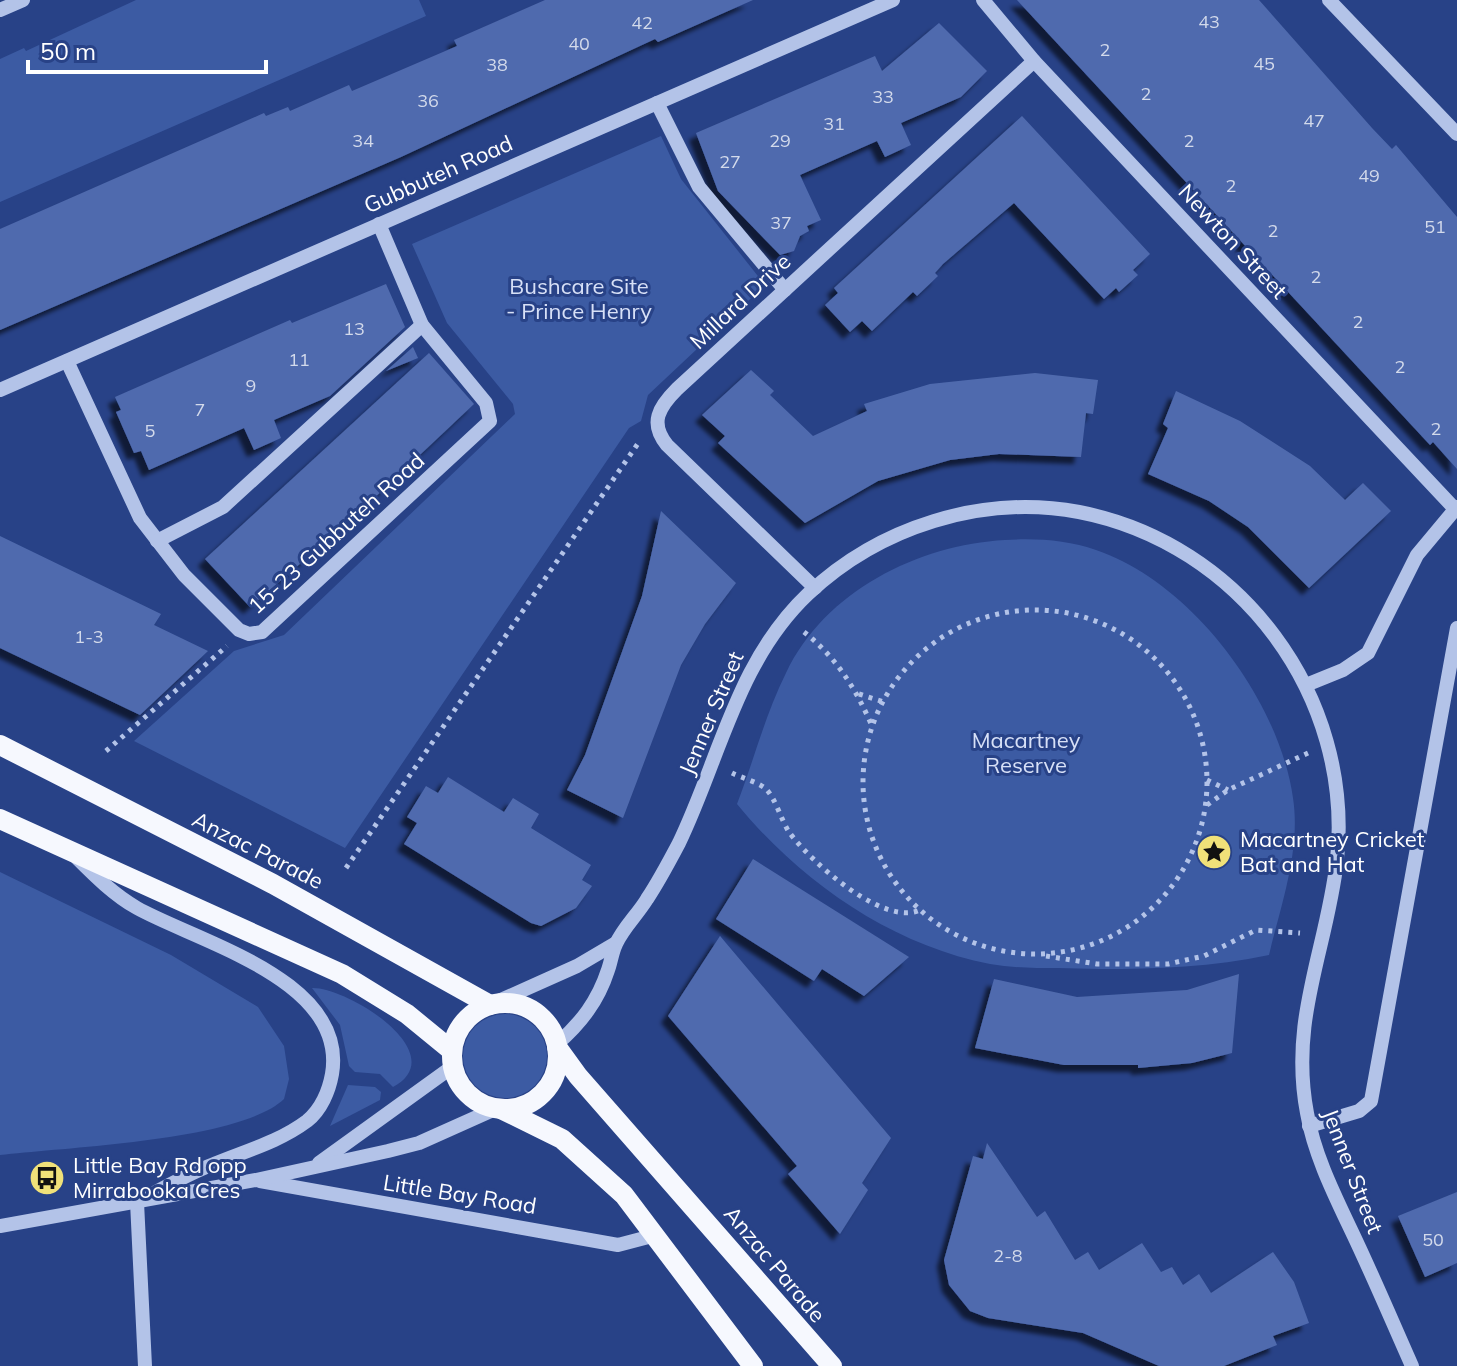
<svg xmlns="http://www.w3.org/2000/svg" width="1457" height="1366" viewBox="0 0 1457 1366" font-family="Mulish,sans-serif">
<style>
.green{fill:#3c5ba3}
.building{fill:#506bae;filter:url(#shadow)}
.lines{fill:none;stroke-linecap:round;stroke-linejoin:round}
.path{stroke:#b3c3e8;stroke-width:5;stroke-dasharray:4 6;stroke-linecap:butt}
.minor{stroke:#b3c3e8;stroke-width:14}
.major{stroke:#f6f8fe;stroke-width:20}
.labels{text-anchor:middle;stroke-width:6;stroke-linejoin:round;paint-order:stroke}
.number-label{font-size:18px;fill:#d3daeb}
.street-label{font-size:22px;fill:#fff;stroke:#284287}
.park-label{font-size:22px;fill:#d7e0f7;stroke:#284287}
.poi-label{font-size:22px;fill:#fff;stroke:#284287;text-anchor:start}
</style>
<defs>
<filter id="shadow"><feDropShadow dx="-7" dy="7" stdDeviation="2" flood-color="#0009"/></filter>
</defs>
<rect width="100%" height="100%" fill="#284287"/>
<g class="green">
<polygon points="136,0 419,0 426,16 0,202 0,59 24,48 26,51"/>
<polygon points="661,136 681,179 765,285 648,395 641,421 629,428 345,848 134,741 234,651 284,635 515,414 513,404 447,323 412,244"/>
<path d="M 1005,540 C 1035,538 1068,540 1096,550 C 1191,582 1279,699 1293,798 C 1301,850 1281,905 1269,955 C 1214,967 1156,969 1100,969 C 1063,968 1026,970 990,964 C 891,945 800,881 737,804 C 754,760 765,715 786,673 C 825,591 918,545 1005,540 Z"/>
<path d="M 0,872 L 171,955 L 258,1007 L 284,1046 L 289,1079 L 284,1099 C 240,1141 66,1147 0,1155 Z"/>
<path d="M 312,988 C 348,987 454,1054 393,1087 L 380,1074 L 355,1072 L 349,1066 L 340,1025 Z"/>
<circle cx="505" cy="1056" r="42"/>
<polygon points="348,1085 375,1087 381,1092 380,1100 330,1126"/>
</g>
<g class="building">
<polygon points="545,0 753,0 658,42 655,39 401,157 0,330 0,229 264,113 266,116 288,107 290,111 349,85 352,91 457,46 454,40"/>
<polygon points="1017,0 1259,0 1372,128 1392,149 1396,145 1457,217 1457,469 1433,442 1430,445"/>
<polygon points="939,23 987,71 961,97 901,123 911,145 885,157 877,141 800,175 821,220 807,226 809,231 800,236 794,251 780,255 718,191 696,133 875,56 882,71"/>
<polygon points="1022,116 1150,254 1133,270 1138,275 1119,292 1116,288 1104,299 1014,203 943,264 935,273 938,276 917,296 913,292 872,331 862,321 850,332 825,305 838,293 834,288"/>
<polygon points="386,284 405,327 330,396 274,420 281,438 254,450 244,428 149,470 141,451 134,453 116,412 121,410 115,397 290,320 292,323"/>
<polygon points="413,347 418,358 386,371"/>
<polygon points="429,353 474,404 352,519 250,607 205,559"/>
<polygon points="751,370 774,391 770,395 813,436 867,411 864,404 930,384 1035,373 1098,380 1093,414 1086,413 1081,457 999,454 950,460 878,481 805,523 718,443 725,436 702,415"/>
<polygon points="1176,391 1240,421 1310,466 1345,500 1363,483 1391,511 1309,588 1248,527 1209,501 1148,474 1168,428 1163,424"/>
<polygon points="661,511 736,583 705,624 681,665 623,818 567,790 585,755 642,596"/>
<polygon points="0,536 161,614 154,625 208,651 140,715 0,648"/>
<polygon points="448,777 504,812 513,798 539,814 531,828 591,865 582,880 592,886 576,908 541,926 531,923 404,844 417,823 407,817 426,786 438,793"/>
<polygon points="753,859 909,957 864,996 822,969 814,981 716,919"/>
<polygon points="720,936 891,1138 862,1183 868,1190 840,1234 788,1174 797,1166 668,1016"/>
<polygon points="1239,974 1232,1053 1192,1063 1138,1068 1138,1065 1064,1065 975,1048 994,979 1077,997 1187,990"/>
<polygon points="987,1143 1037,1217 1045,1211 1075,1260 1088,1252 1099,1270 1142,1243 1161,1272 1172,1267 1183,1285 1199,1274 1211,1293 1273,1252 1294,1282 1309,1323 1273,1336 1277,1345 1224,1366 1159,1366 1083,1333 988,1318 970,1311 949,1285 944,1260 973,1156 983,1159"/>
<polygon points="1457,1192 1457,1263 1425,1277 1398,1216"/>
</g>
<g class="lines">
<g class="path">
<circle cx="1035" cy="782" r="172"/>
<path d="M 804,632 C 836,657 856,689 872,726"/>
<polyline points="859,694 884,702"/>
<polyline points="106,751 227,646"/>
<path d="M 732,773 C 742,778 758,782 766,789 C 776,799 781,820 789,832 C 810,861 883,927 920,910"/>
<polyline points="1207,780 1228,790"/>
<polyline points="1207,805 1228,790 1308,753"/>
<polyline points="346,868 639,442"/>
<polyline points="1046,956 1097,964 1168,964 1204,956 1256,930 1300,933"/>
</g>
<g class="minor">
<polyline points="983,0 1034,61 1455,509"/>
<polyline points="1329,0 1457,134"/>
<polyline points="0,10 23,0"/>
<polyline points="657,103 699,187 785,290"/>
<polyline points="67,361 140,518 184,575 239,630 249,634 262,632 490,421 486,403 422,325 379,224"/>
<polyline points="0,390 893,0"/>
<polyline points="157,541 223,507 422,325"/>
<path d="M 815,588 L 667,445 C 649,423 659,407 677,389 L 1034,61"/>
<polyline points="1306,685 1343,670 1368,653 1417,555 1457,507"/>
<path d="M 77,858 C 95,876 114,895 137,908 C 198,942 348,980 332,1074 C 329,1091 321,1110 307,1121 C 279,1142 245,1151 214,1164 C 187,1174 162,1189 137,1202"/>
<polyline points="492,1004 577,966 616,943"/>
<path d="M 557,1044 C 581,1023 598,1001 608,970 C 611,962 612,952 616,944 C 623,928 638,914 647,899 C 659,881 669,862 679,843 C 720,758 737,661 808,594 C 879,527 982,494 1079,512 C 1240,543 1354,696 1337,860 C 1327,949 1289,1019 1307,1113 C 1314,1154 1334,1194 1352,1232 C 1373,1276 1392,1321 1412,1366"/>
<polyline points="1309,1126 1359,1111 1371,1101 1457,628"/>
<polyline points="319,1163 452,1067"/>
<polyline points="260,1181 618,1245 656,1235"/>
<polyline points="137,1202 145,1366"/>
<polyline points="0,1226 256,1180 388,1151 419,1143 495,1109"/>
</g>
<g class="major">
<polyline points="0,745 273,884 490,1005"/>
<polyline points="0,819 342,974 407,1014 451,1050"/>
<circle cx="505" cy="1056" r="53"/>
<polyline points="557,1047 578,1076 832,1366"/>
<polyline points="503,1110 562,1139 624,1195 753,1366"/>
</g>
</g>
<defs>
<symbol id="sight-disc" viewBox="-11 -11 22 22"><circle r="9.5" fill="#f0e179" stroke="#284287"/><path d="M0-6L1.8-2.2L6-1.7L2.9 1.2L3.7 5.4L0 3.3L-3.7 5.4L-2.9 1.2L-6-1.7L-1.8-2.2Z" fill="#111"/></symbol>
<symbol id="bus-disc" viewBox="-11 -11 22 22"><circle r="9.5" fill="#f0e179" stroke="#284287"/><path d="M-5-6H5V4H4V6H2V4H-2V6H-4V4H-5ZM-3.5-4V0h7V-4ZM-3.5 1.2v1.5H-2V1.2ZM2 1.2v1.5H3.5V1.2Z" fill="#111"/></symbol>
</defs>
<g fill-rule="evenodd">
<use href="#sight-disc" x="1194" y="832" width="40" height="40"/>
<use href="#bus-disc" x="27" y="1158" width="40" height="40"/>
</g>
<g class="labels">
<g class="number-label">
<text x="1209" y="28">43</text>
<text x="642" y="29">42</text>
<text x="579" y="50">40</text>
<text x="1105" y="56">2</text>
<text x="1264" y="70">45</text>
<text x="497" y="71">38</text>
<text x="1146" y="100">2</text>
<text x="883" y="103">33</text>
<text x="428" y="107">36</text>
<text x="1314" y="127">47</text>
<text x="834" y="130">31</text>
<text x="363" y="147">34</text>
<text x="780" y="147">29</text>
<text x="1189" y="147">2</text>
<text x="730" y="168">27</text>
<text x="1369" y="182">49</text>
<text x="1231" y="192">2</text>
<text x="781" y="229">37</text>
<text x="1435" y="233">51</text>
<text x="1273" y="237">2</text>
<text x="1316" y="283">2</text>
<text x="1358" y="328">2</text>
<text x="354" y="335">13</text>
<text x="299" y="366">11</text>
<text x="1400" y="373">2</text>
<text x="251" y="392">9</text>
<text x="200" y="416">7</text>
<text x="1436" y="435">2</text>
<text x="150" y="437">5</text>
<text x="89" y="643">1-3</text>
<text x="1433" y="1246">50</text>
<text x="1008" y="1262">2-8</text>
</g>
<g class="street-label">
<text transform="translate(438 174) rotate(-24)" y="8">Gubbuteh Road</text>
<text transform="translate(1233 241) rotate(47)" y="8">Newton Street</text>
<text transform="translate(740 301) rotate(-43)" y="8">Millard Drive</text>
<text transform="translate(336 533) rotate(-42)" y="8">15-23 Gubbuteh Road</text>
<text transform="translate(711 713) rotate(-67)" y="8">Jenner Street</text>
<text transform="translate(258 850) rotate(27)" y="8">Anzac Parade</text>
<text transform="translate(1353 1171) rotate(69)" y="8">Jenner Street</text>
<text transform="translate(460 1194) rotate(9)" y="8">Little Bay Road</text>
<text transform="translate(775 1264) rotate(50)" y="8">Anzac Parade</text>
</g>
<g class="park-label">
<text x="579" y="294">Bushcare Site<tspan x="579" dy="25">- Prince Henry</tspan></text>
<text x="1026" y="748">Macartney<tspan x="1026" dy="25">Reserve</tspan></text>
</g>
<g class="poi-label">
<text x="1240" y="847">Macartney Cricket<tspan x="1240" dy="25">Bat and Hat</tspan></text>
<text x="73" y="1173">Little Bay Rd opp<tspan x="73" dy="25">Mirrabooka Cres</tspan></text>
</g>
</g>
<path d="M28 60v12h238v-12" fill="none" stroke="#ffffff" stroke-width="4"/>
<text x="40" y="60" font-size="24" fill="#ffffff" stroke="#284287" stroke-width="6" paint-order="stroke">50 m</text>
</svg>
